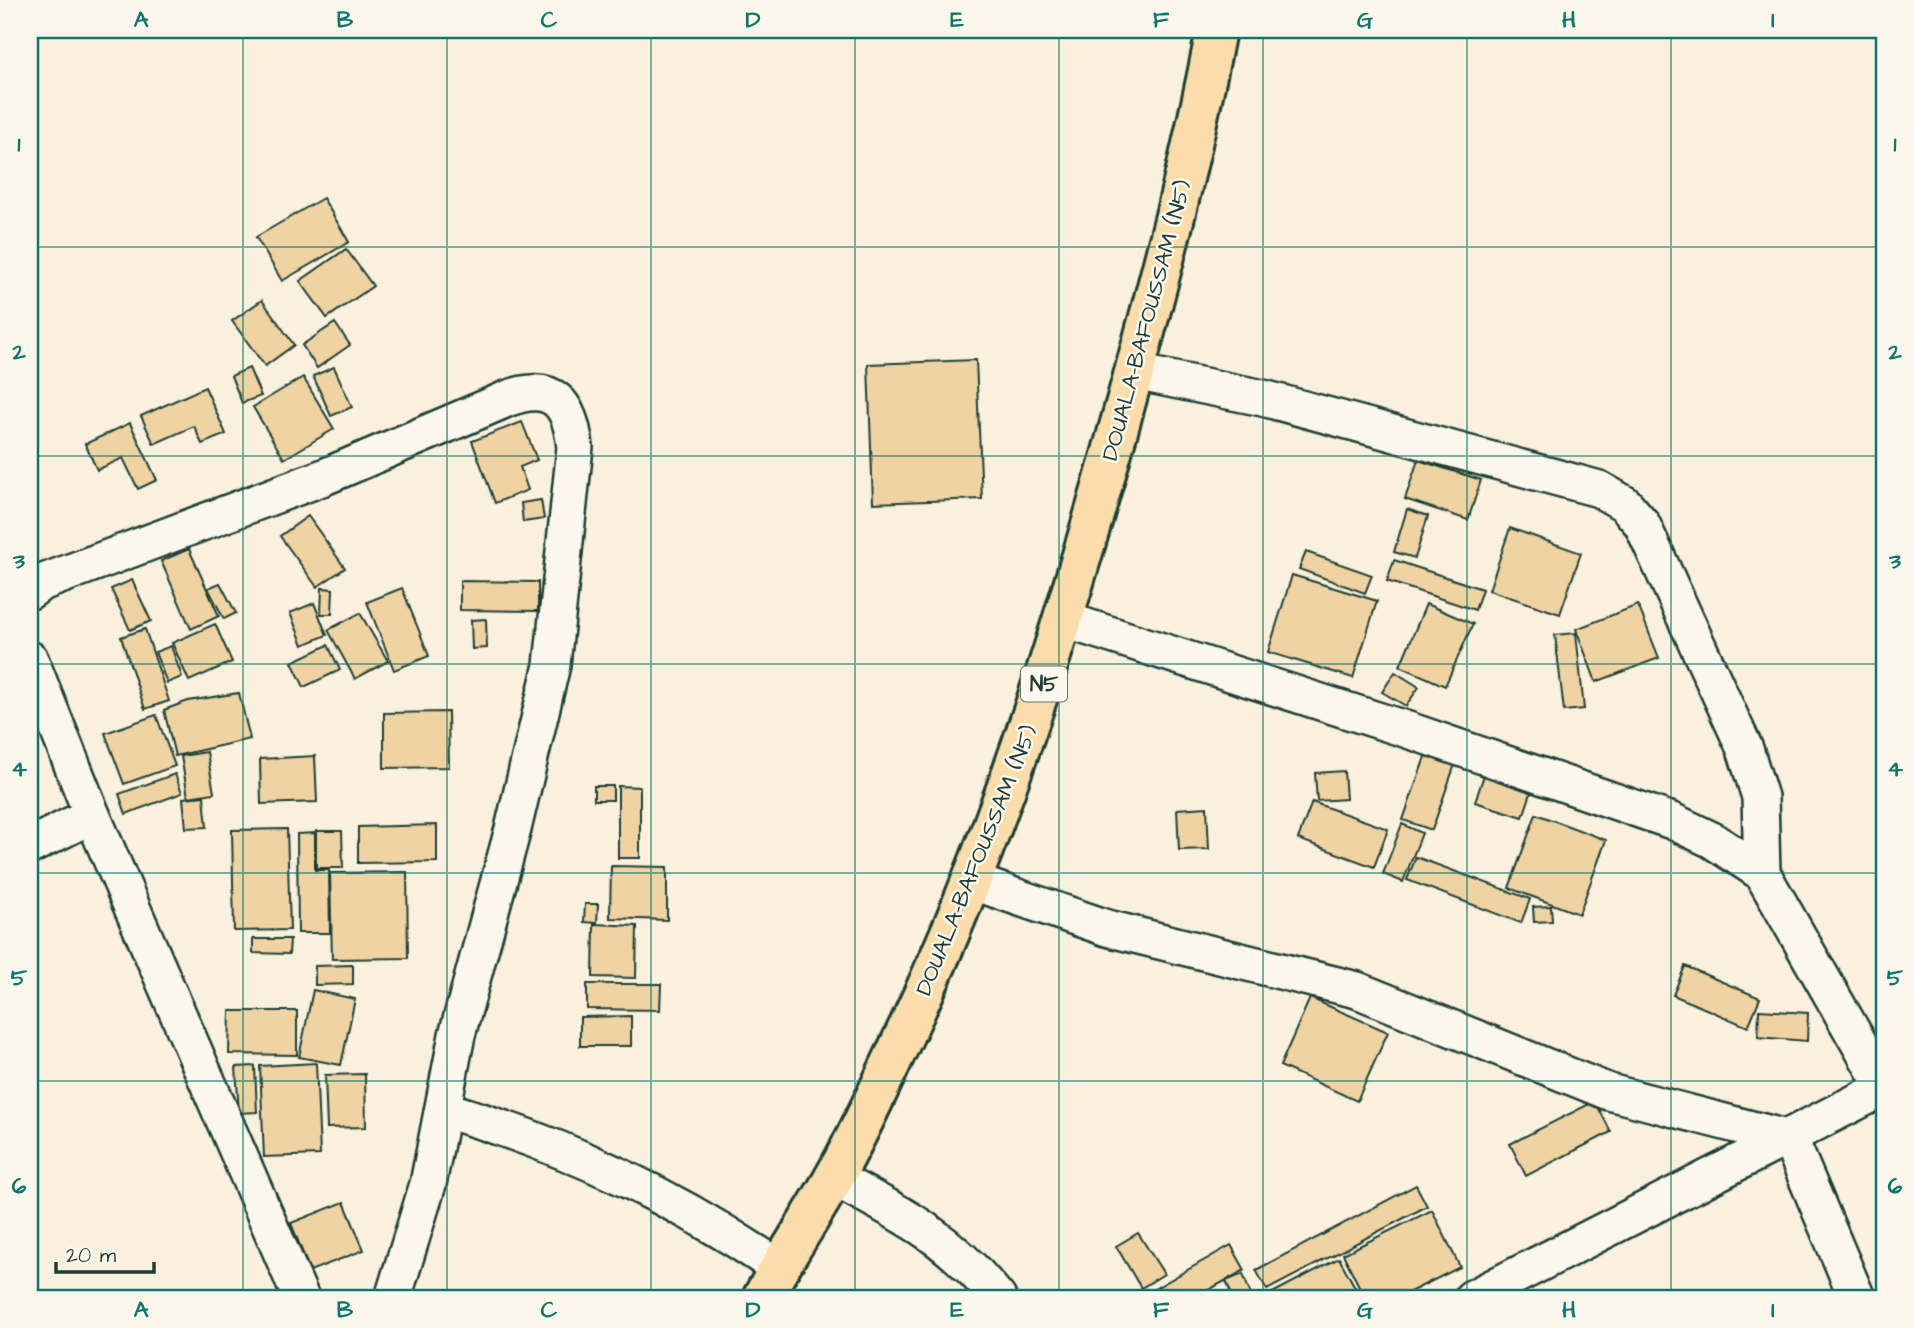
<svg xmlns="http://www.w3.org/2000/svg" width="1914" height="1328" viewBox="0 0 1914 1328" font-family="'Architects Daughter',sans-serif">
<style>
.building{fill:#efd3a3;stroke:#1f3d34;stroke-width:2}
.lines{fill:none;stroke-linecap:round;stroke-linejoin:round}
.street-casing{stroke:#1f3d34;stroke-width:40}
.highway-casing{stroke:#1f3d34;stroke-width:44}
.street{stroke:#fbf7ec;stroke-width:35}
.highway{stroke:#faddab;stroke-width:38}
.grid{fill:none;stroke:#0f766e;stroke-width:2;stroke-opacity:0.55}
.labels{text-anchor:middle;stroke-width:5;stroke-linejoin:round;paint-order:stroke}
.shield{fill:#fbf7ec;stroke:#61756b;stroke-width:2}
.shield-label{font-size:21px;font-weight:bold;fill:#1f3d34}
.street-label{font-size:23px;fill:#1f3d34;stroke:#fbf7ec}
.neatline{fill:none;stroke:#0f766e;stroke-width:2.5}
.grid-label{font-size:23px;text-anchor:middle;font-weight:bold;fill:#0f766e}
</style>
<rect width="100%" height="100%" fill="#f9f0dd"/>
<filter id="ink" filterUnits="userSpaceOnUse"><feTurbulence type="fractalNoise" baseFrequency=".0143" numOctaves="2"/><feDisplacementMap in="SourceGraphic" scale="14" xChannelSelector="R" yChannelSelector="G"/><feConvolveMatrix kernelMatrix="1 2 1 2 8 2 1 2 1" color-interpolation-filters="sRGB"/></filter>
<g filter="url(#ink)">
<g class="building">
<polygon points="323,198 349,242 282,281 256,237"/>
<polygon points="346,249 373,286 327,318 300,281"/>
<polygon points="262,300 294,345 265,366 232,321"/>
<polygon points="335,323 350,345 317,368 302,345"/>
<polygon points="976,360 982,499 873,503 868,364"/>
<polygon points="334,367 352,407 331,416 313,376"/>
<polygon points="249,368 261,396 242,403 231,376"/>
<polygon points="303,377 334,429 284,459 253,407"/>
<polygon points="205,387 226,434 202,444 194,426 154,444 141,416"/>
<polygon points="522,422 537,460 520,467 528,490 495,503 472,441"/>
<polygon points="130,423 157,480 138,489 123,458 97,470 85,444"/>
<polygon points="1418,460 1481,480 1468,520 1405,499"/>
<polygon points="541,500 544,519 523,522 521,503"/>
<polygon points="1407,509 1428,516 1415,558 1394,552"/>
<polygon points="308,516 345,568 317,587 280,536"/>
<polygon points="1510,528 1581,553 1560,614 1489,590"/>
<polygon points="189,549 219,616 191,629 161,561"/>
<polygon points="1306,552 1372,575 1365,593 1299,569"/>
<polygon points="1394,560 1482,589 1475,610 1387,581"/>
<polygon points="1292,575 1377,601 1353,678 1268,652"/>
<polygon points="132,580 151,621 130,630 111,589"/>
<polygon points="460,581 538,582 538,611 460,610"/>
<polygon points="220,583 236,613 224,619 208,588"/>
<polygon points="322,588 333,589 332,614 321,614"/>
<polygon points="402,588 429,656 394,670 367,602"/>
<polygon points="314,603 327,635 303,645 290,613"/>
<polygon points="1426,604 1473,624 1445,686 1400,666"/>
<polygon points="1638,605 1659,658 1596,682 1576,629"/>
<polygon points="360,613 388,661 355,679 328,630"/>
<polygon points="486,619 487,648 472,649 471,620"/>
<polygon points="215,624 232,662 189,681 172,643"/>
<polygon points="145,629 169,701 145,709 121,637"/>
<polygon points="1576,633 1584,709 1564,711 1555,635"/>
<polygon points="328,645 340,670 304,687 292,662"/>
<polygon points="171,646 182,677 167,683 155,652"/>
<polygon points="1395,672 1419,687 1406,706 1382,692"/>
<polygon points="239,693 250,739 175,756 164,710 188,701"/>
<polygon points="448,712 449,767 384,768 384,713"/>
<polygon points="156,715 175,766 124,784 105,733"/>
<polygon points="207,752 214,793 188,797 181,756"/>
<polygon points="1426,754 1455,764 1432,830 1403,820"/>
<polygon points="315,756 317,802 261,804 260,759"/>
<polygon points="1344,771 1346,799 1317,801 1315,773"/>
<polygon points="175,774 182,793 126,814 119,794"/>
<polygon points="1484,775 1532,790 1523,817 1475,802"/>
<rect x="594" y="786" width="19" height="14"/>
<polygon points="618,786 640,787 640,858 618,858"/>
<polygon points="204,796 207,827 186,828 183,798"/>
<polygon points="1312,802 1388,829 1374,867 1298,839"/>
<polygon points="1207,807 1209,849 1179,850 1177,809"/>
<polygon points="1536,814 1606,840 1579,914 1509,888"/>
<polygon points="1402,824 1422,833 1403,882 1383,874"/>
<polygon points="437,825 437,862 358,863 358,827"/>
<polygon points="287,829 290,930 234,931 232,830"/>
<polygon points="316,831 342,831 343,868 316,868"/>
<polygon points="315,833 315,870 329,870 330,933 298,933 297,834"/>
<polygon points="1416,857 1530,899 1521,923 1407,880"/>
<polygon points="611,866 667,867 667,920 610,918"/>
<polygon points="407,872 408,958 332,959 330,873"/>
<polygon points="585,904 598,904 597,923 584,922"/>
<polygon points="1551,906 1552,921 1534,922 1533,907"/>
<polygon points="594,924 637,926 636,978 593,977"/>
<polygon points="253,939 290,939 289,954 253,953"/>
<polygon points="353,965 353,984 315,985 315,966"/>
<polygon points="1685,966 1760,998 1748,1027 1673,995"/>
<polygon points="587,984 661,984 660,1010 587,1009"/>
<polygon points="313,990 355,999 341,1065 299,1057"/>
<polygon points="1310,998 1388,1032 1357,1101 1280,1066"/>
<polygon points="1759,1010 1808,1013 1807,1041 1758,1037"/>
<polygon points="230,1011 297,1011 297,1055 229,1054"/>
<polygon points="631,1016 631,1046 580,1046 580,1017"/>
<polygon points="316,1063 320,1155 264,1157 260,1066"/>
<polygon points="255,1066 257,1112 239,1113 236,1067"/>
<polygon points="365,1074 366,1127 327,1128 325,1075"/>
<polygon points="1595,1101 1611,1132 1526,1176 1510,1144"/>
<polygon points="1416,1185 1427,1206 1267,1290 1256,1270"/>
<polygon points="344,1202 364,1250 310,1271 291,1223"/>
<polygon points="1432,1210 1460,1267 1398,1298 1365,1298 1343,1254"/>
<polygon points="1138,1233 1164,1274 1141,1288 1116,1246"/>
<polygon points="1231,1245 1245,1270 1194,1298 1153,1298 1149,1292"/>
<polygon points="1339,1258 1361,1298 1263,1298"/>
<polygon points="1243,1274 1252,1298 1233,1298 1226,1281"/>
</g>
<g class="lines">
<defs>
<g id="street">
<polyline points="1135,372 1263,398 1599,489 1625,504 1642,524 1745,749 1760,797 1762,873"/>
<path d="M 30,591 L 41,583 L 324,477 L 509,398 C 554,382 570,404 575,447 L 552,665 L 513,829 L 457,1035 L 428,1184 L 393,1298"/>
<polyline points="1065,620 1408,730 1672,821 1712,840 1762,873 1884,1087"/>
<polyline points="30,659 92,815 301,1298"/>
<polyline points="30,846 92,815"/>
<polyline points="971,881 1107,928 1357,990 1609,1092 1790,1139 1857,1298"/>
<path d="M 443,1109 C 567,1146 672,1195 779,1268"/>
<path d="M 834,1178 C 903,1215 948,1236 998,1298"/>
<polyline points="1472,1298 1884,1088"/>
</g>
<path id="highway" d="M 762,1298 C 784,1259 809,1221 832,1181 C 861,1131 885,1075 910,1023 C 996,839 1057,647 1112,452 C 1151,313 1189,172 1216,30"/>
</defs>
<use href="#street" class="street-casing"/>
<use href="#highway" class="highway-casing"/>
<use href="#street" class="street"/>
<use href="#highway" class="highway"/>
</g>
</g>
<path class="grid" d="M 243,30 L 243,1298M 447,30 L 447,1298M 651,30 L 651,1298M 855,30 L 855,1298M 1059,30 L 1059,1298M 1263,30 L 1263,1298M 1467,30 L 1467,1298M 1671,30 L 1671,1298M 30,247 L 1884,247M 30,456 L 1884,456M 30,664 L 1884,664M 30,873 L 1884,873M 30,1081 L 1884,1081"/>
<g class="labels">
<rect class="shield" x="1021" y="666.5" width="46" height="35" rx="5"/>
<g class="shield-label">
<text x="1044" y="691">N5</text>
</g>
<g class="street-label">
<text transform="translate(1146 320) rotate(-75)" y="8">DOUALA-BAFOUSSAM (N5)</text>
<text transform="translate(976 860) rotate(-68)" y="8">DOUALA-BAFOUSSAM (N5)</text>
</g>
</g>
<rect width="1914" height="1328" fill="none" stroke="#fbf7ec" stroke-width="77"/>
<path d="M56 1262v10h98v-10" fill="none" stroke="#1f3d34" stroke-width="3.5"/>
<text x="66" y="1262" font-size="21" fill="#1f3d34" stroke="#fbf7ec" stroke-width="5" paint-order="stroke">20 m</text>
<rect x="38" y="38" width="1838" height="1252" class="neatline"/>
<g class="grid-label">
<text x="141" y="27">A</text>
<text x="345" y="27">B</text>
<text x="549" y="27">C</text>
<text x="753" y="27">D</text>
<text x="957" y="27">E</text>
<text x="1161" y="27">F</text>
<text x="1365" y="27">G</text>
<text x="1569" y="27">H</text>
<text x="1773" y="27">I</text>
<text x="19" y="151">1</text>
<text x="1895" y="151">1</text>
<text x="19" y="359">2</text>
<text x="1895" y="359">2</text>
<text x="19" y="568">3</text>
<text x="1895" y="568">3</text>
<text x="19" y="776">4</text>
<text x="1895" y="776">4</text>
<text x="19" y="985">5</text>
<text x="1895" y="985">5</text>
<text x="19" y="1193">6</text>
<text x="1895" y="1193">6</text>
<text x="141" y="1317">A</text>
<text x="345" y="1317">B</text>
<text x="549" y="1317">C</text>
<text x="753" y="1317">D</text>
<text x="957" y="1317">E</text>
<text x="1161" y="1317">F</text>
<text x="1365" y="1317">G</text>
<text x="1569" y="1317">H</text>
<text x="1773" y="1317">I</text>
</g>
</svg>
